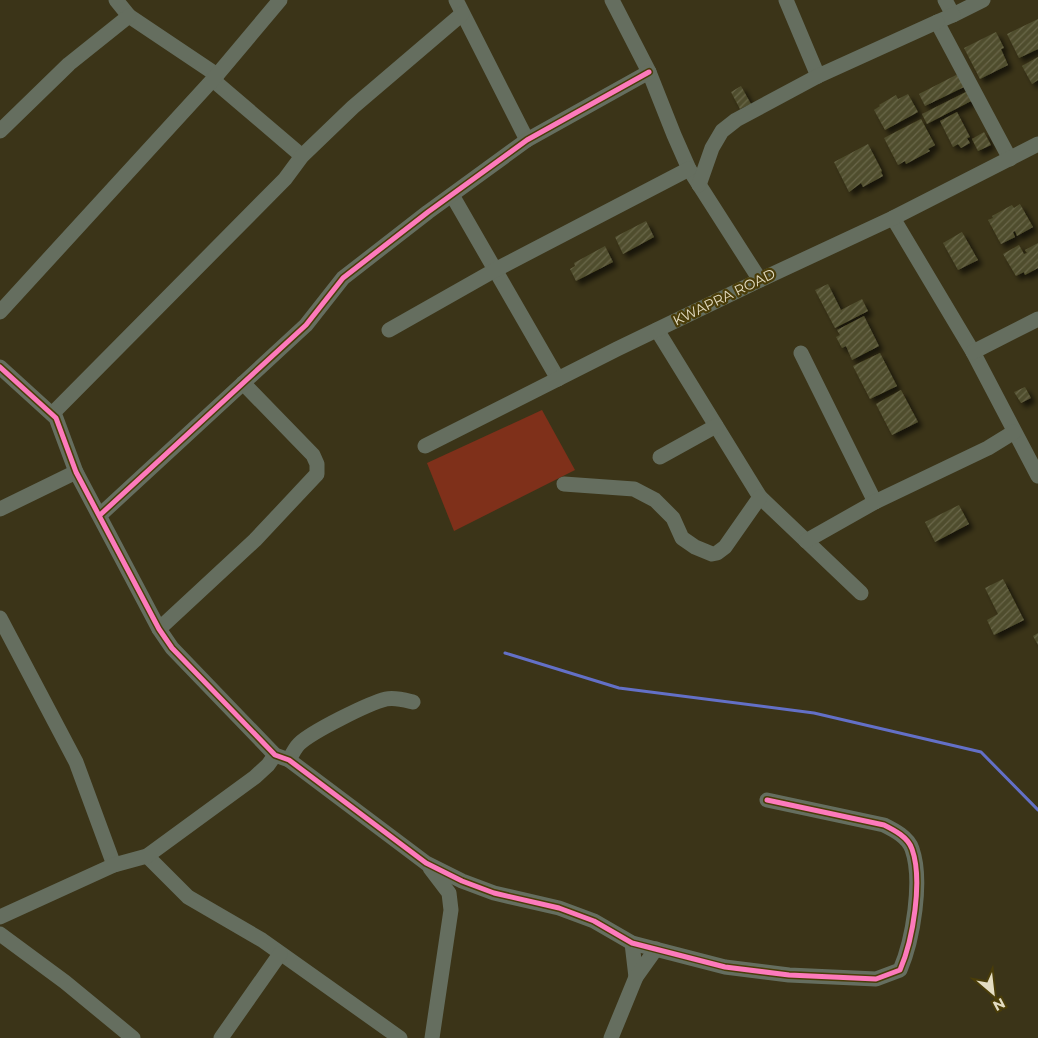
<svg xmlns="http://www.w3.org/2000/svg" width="1038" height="1038" viewBox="0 0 1038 1038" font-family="Montserrat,sans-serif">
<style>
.green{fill:#7f301a}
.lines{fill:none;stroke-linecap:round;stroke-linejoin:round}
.stream{stroke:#6370c7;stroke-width:3}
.building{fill:url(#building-hatch);filter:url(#shadow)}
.minor{stroke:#656e5f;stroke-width:15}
.cycleway-casing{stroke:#4a3d09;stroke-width:8}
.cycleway{stroke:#fd7abc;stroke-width:5}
.labels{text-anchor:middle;stroke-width:4.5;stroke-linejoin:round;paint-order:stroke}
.street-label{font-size:14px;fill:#e4ddc3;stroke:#4a3d09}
</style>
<defs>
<pattern id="building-hatch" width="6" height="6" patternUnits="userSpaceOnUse" patternTransform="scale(1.25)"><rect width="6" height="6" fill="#504e2d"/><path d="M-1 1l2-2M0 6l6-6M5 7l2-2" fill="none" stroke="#69674a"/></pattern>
<filter id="shadow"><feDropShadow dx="4.5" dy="4.5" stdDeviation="2.5" flood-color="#0009"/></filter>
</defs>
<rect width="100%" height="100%" fill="#3b3418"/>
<polygon class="green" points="542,410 575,470 454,531 427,463"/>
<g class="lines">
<polyline class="stream" points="505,653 619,688 814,713 981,752 1038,810"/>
</g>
<g class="building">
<polygon points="1038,19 1038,49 1019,58 1007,34"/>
<polygon points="996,32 1004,48 1001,49 1008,65 980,79 964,48"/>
<polygon points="1038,57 1038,80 1032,84 1022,66"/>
<polygon points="958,74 964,87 925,106 919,94"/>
<polygon points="741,86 751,104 740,109 731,92"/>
<polygon points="968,91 973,100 927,124 922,114"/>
<polygon points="908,94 918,112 885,130 874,110 880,106 879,105 896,95 898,99"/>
<polygon points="957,112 970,137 967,138 970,143 961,148 958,144 953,147 940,121"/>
<polygon points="921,119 935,145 928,149 930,151 906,164 905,161 898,165 884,138"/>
<polygon points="984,132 991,145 978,151 972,139"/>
<polygon points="868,144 882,171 881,172 883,176 863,187 861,183 849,192 834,162"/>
<polygon points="1020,204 1033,227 1017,236 1015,231 1013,232 1015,237 1001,244 988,220 993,218 992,216 1012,205 1014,208"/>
<polygon points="646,221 654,237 623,254 615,237"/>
<polygon points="962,232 978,260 958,270 943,243"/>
<polygon points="1038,243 1038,268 1025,275 1024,272 1016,276 1003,254 1019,245 1024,254 1027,253 1025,250"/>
<polygon points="605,246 613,262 576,281 570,269 575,266 574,263"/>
<polygon points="828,284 841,310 862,299 868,311 835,328 815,290"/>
<polygon points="864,316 879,346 852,360 846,346 842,348 836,337 840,335 837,330"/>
<polygon points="880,353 897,386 870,399 853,366"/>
<polygon points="1025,387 1031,398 1021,403 1014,392"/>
<polygon points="901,390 918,422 892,435 876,404"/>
<polygon points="959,505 969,524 935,542 925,522"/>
<polygon points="1003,579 1024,620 994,635 987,620 998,614 985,588"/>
<polygon points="1038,633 1038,645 1033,636"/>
</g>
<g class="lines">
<g class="minor">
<polyline points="116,0 129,16 217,75"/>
<polyline points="456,0 527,140"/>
<polyline points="612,0 649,72 674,135 689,169 760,280"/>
<polyline points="786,0 818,76"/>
<polyline points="945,0 953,15 983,0"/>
<polyline points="953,15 937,22 1010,159"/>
<polyline points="213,80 302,156"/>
<polyline points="0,131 69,64 129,16"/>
<polyline points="699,185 712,148 722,131 736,120 818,76 937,22"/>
<polyline points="452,195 558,379"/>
<polyline points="893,218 973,352 1038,476"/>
<polyline points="0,312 217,75 280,0"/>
<polyline points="389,330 495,270 689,169"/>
<polyline points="657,330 760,497 861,593"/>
<polyline points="973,352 1038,319"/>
<polyline points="801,353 875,502"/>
<path d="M 0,367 L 56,418 L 76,472 L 159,629 L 172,648 L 275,755 L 289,760 L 426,863 L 462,881 L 494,893 L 559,908 L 594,921 L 632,943 L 725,967 L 789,975 L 876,979 L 900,970 C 913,940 923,880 912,849 C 908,837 894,830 884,825 L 767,800"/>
<polyline points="52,414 285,179 302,156 353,107 462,14"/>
<polyline points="425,446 617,349 760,280 893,218 1038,144"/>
<polyline points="660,457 716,426"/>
<polyline points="564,484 634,489 655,500 673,518 682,538 695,547 712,554 717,553 725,547 760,497"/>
<polyline points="0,509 76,472"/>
<polyline points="100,515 306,325 343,278 428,212 527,140 649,72"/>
<polyline points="806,541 875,502 988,448 1014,432"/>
<polyline points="0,618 76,762 114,865"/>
<polyline points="159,629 255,540 317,474 317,464 313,455 243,383"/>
<path d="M 289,760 C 292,754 295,748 299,744 C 311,732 369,703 386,699 C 395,697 405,700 413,702"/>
<polyline points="147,856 188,897 262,940 400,1038"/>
<polyline points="430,868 449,893 451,910 432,1038"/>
<polyline points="0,917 114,865 147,856 255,777 268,765 275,755"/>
<polyline points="0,934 65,982 133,1038"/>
<polyline points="632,943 636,977"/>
<polyline points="221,1038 280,954"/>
<polyline points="611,1038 636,977 656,949"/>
</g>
<defs>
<g id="cycleway">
<path d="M 0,367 L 56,418 L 76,472 L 159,629 L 172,648 L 275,755 L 289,760 L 426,863 L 462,881 L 494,893 L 559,908 L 594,921 L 632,943 L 725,967 L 789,975 L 876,979 L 900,970 C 913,940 923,880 912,849 C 908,837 894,830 884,825 L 767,800"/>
<polyline points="100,515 306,325 343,278 428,212 527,140 649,72"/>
</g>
</defs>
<use href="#cycleway" class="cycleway-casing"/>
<use href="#cycleway" class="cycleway"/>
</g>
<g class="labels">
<g class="street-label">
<text transform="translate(724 297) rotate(-26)" y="5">KWAPRA ROAD</text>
</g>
</g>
<g transform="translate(993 993) rotate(152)" stroke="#4a3d09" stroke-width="4" paint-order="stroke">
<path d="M0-4L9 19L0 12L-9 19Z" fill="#e4ddc3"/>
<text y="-8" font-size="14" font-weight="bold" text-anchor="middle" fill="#e4ddc3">N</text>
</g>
</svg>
